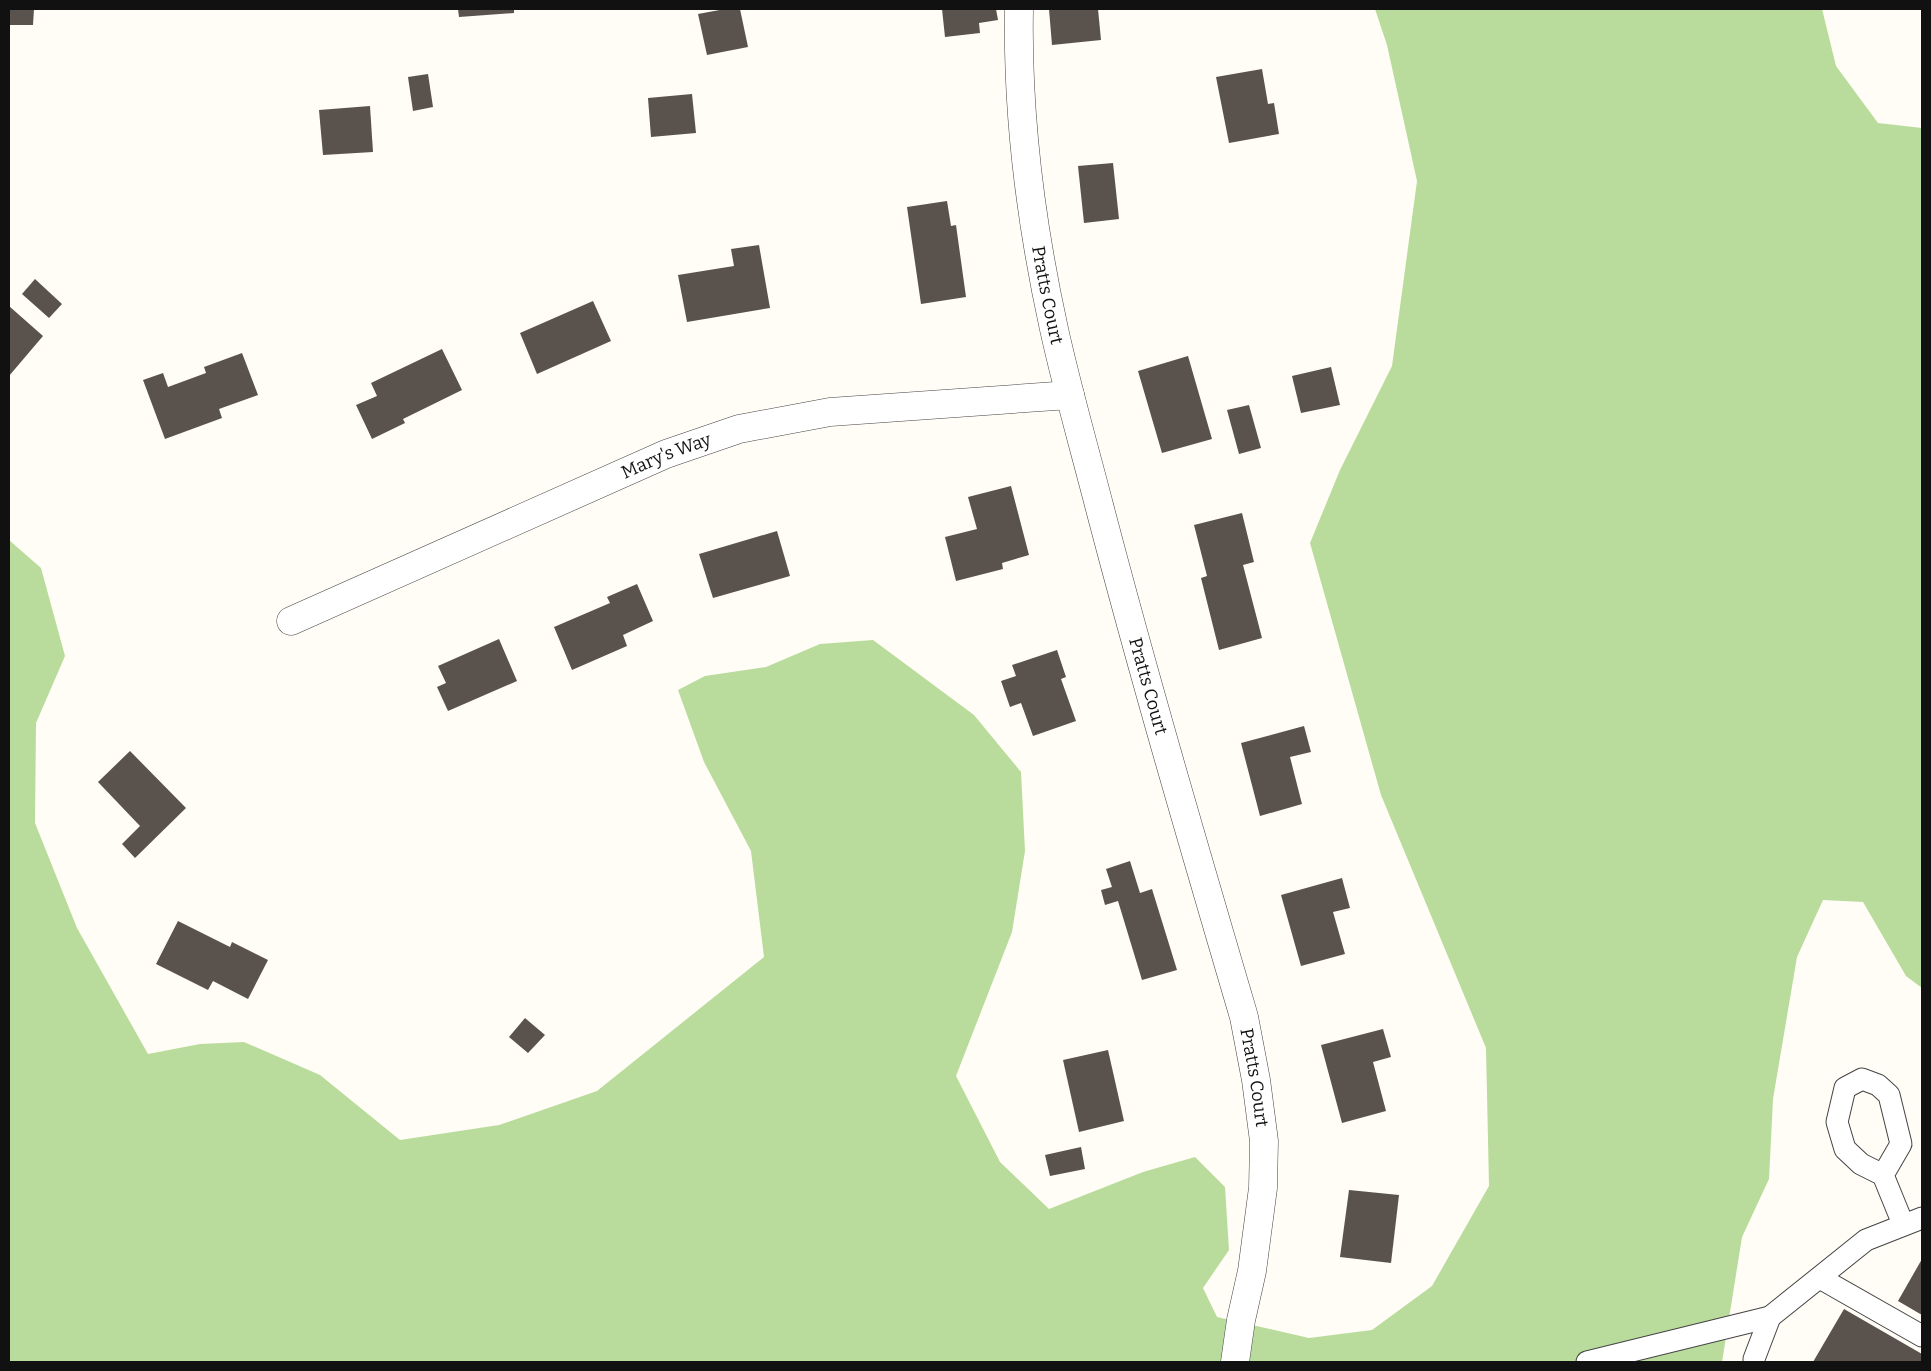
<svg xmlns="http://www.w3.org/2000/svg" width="1931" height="1371" viewBox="0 0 1931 1371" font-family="Bitter,serif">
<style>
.forest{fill:#b9dc9c}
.building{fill:#5a524d}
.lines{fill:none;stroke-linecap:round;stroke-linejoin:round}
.lane-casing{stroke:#444;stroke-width:23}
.street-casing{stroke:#444;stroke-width:29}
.lane{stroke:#fff;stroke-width:21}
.street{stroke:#fff;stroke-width:28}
.labels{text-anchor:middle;stroke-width:5;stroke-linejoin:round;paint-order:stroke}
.street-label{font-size:18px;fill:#111;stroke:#fff}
</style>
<rect width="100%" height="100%" fill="#fffdf5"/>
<polygon class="forest" points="1375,9 1822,9 1836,66 1878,123 1922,128 1922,988 1906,976 1863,902 1823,900 1797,957 1773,1099 1769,1179 1742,1237 1722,1362 9,1362 9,540 41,568 65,656 36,723 35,823 77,928 148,1054 200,1044 244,1042 320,1075 400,1140 499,1125 597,1091 764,957 751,851 704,762 678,690 705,676 766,667 820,644 873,640 974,715 1021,772 1025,851 1012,932 956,1076 1000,1162 1049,1209 1143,1172 1195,1157 1225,1187 1229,1250 1203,1288 1217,1317 1309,1338 1372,1330 1432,1286 1489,1186 1486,1048 1381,795 1310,543 1340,470 1392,366 1417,181 1387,45"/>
<g class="building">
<polygon points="9,9 34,9 33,25 9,25"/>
<polygon points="458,9 514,9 514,13 459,17"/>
<polygon points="725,9 740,9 748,47 707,55 698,14"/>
<polygon points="942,9 996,9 998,20 979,23 980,33 945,37"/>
<polygon points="1049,9 1098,9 1101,40 1052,45"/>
<polygon points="1262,69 1268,104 1274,103 1279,134 1229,143 1216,77"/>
<polygon points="428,74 433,107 413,111 408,77"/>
<polygon points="692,94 696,133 651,137 648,98"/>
<polygon points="370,106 373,152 323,155 319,110"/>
<polygon points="1113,163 1119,219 1084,223 1078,166"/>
<polygon points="947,201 951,226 956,225 966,297 921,304 907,207"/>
<polygon points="759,245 770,308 687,322 678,275 734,266 731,249"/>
<polygon points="35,279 62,304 49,318 22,294"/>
<polygon points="593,301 611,341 537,374 520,333"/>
<polygon points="9,306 43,336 9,376"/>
<polygon points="442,349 462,390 403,419 405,423 372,439 356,405 377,396 371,383"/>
<polygon points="242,353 258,395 219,409 222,418 165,439 143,380 163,373 168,387 206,373 204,367"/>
<polygon points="1188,356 1212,439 1162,453 1138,371"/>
<polygon points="1331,367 1340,405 1301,413 1292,376"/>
<polygon points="1249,405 1261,448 1239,454 1227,410"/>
<polygon points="1011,486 1029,555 1002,563 1003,569 956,581 945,537 977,529 968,497"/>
<polygon points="1242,513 1254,562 1243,565 1262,638 1219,650 1201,578 1207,576 1194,525"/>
<polygon points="777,531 790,576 713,598 699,554"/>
<polygon points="637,584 653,621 623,635 627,646 572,670 554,627 610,603 607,597"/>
<polygon points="499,639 517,681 448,711 437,687 446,683 438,666"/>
<polygon points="1057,650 1066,677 1061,679 1076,721 1033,736 1021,703 1010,707 1001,681 1016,676 1012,665"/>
<polygon points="1304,726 1311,752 1290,757 1302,804 1260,816 1241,743"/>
<polygon points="130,751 186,808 135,858 122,844 140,826 98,782"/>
<polygon points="1130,861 1140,893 1152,889 1177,970 1142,980 1118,901 1105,905 1101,890 1112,887 1106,869"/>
<polygon points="1342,878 1350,908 1333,912 1345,954 1301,966 1281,895"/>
<polygon points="178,921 230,947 232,942 268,960 248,999 213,981 208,990 156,964"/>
<polygon points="525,1018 545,1035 528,1053 509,1037"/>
<polygon points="1383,1029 1391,1057 1373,1062 1386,1111 1342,1123 1321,1045"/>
<polygon points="1108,1050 1124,1121 1079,1132 1063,1060"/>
<polygon points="1081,1147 1085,1169 1050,1176 1045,1155"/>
<polygon points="1349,1190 1399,1195 1391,1263 1340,1257"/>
<polygon points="1922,1259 1922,1315 1898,1301"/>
<polygon points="1844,1309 1922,1354 1922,1362 1813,1362"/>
</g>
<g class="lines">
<defs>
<g id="lane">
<polyline points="1883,1175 1901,1144 1889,1095 1878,1085 1862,1079 1845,1088 1837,1122 1845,1149 1861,1164 1883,1175 1903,1224"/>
<polyline points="1820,1278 1922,1336"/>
<polyline points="1587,1362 1770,1317"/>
<polyline points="1754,1362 1754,1359 1770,1317 1866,1240 1922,1218"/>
</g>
<g id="street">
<path id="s1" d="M 1019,9 C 1017,116 1031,224 1054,329 C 1067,388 1084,447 1099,505 C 1144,677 1194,847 1244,1017 L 1256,1080 L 1264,1141 L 1263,1188 L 1252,1271 L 1241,1320 L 1235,1362"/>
<path id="s2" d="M 291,621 L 666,454 L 739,429 L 830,412 L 1070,395"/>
</g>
</defs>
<use href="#lane" class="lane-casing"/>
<use href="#street" class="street-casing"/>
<use href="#lane" class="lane"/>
<use href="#street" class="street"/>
</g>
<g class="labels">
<g class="street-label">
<text dy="6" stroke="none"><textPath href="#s1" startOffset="288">Pratts Court</textPath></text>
<text dy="6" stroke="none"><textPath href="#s2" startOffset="410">Mary's Way</textPath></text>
<text dy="6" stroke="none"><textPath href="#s1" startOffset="692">Pratts Court</textPath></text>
<text dy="6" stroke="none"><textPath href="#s1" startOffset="1098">Pratts Court</textPath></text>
</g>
</g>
<rect width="1931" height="1371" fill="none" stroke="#111111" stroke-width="20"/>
</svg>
